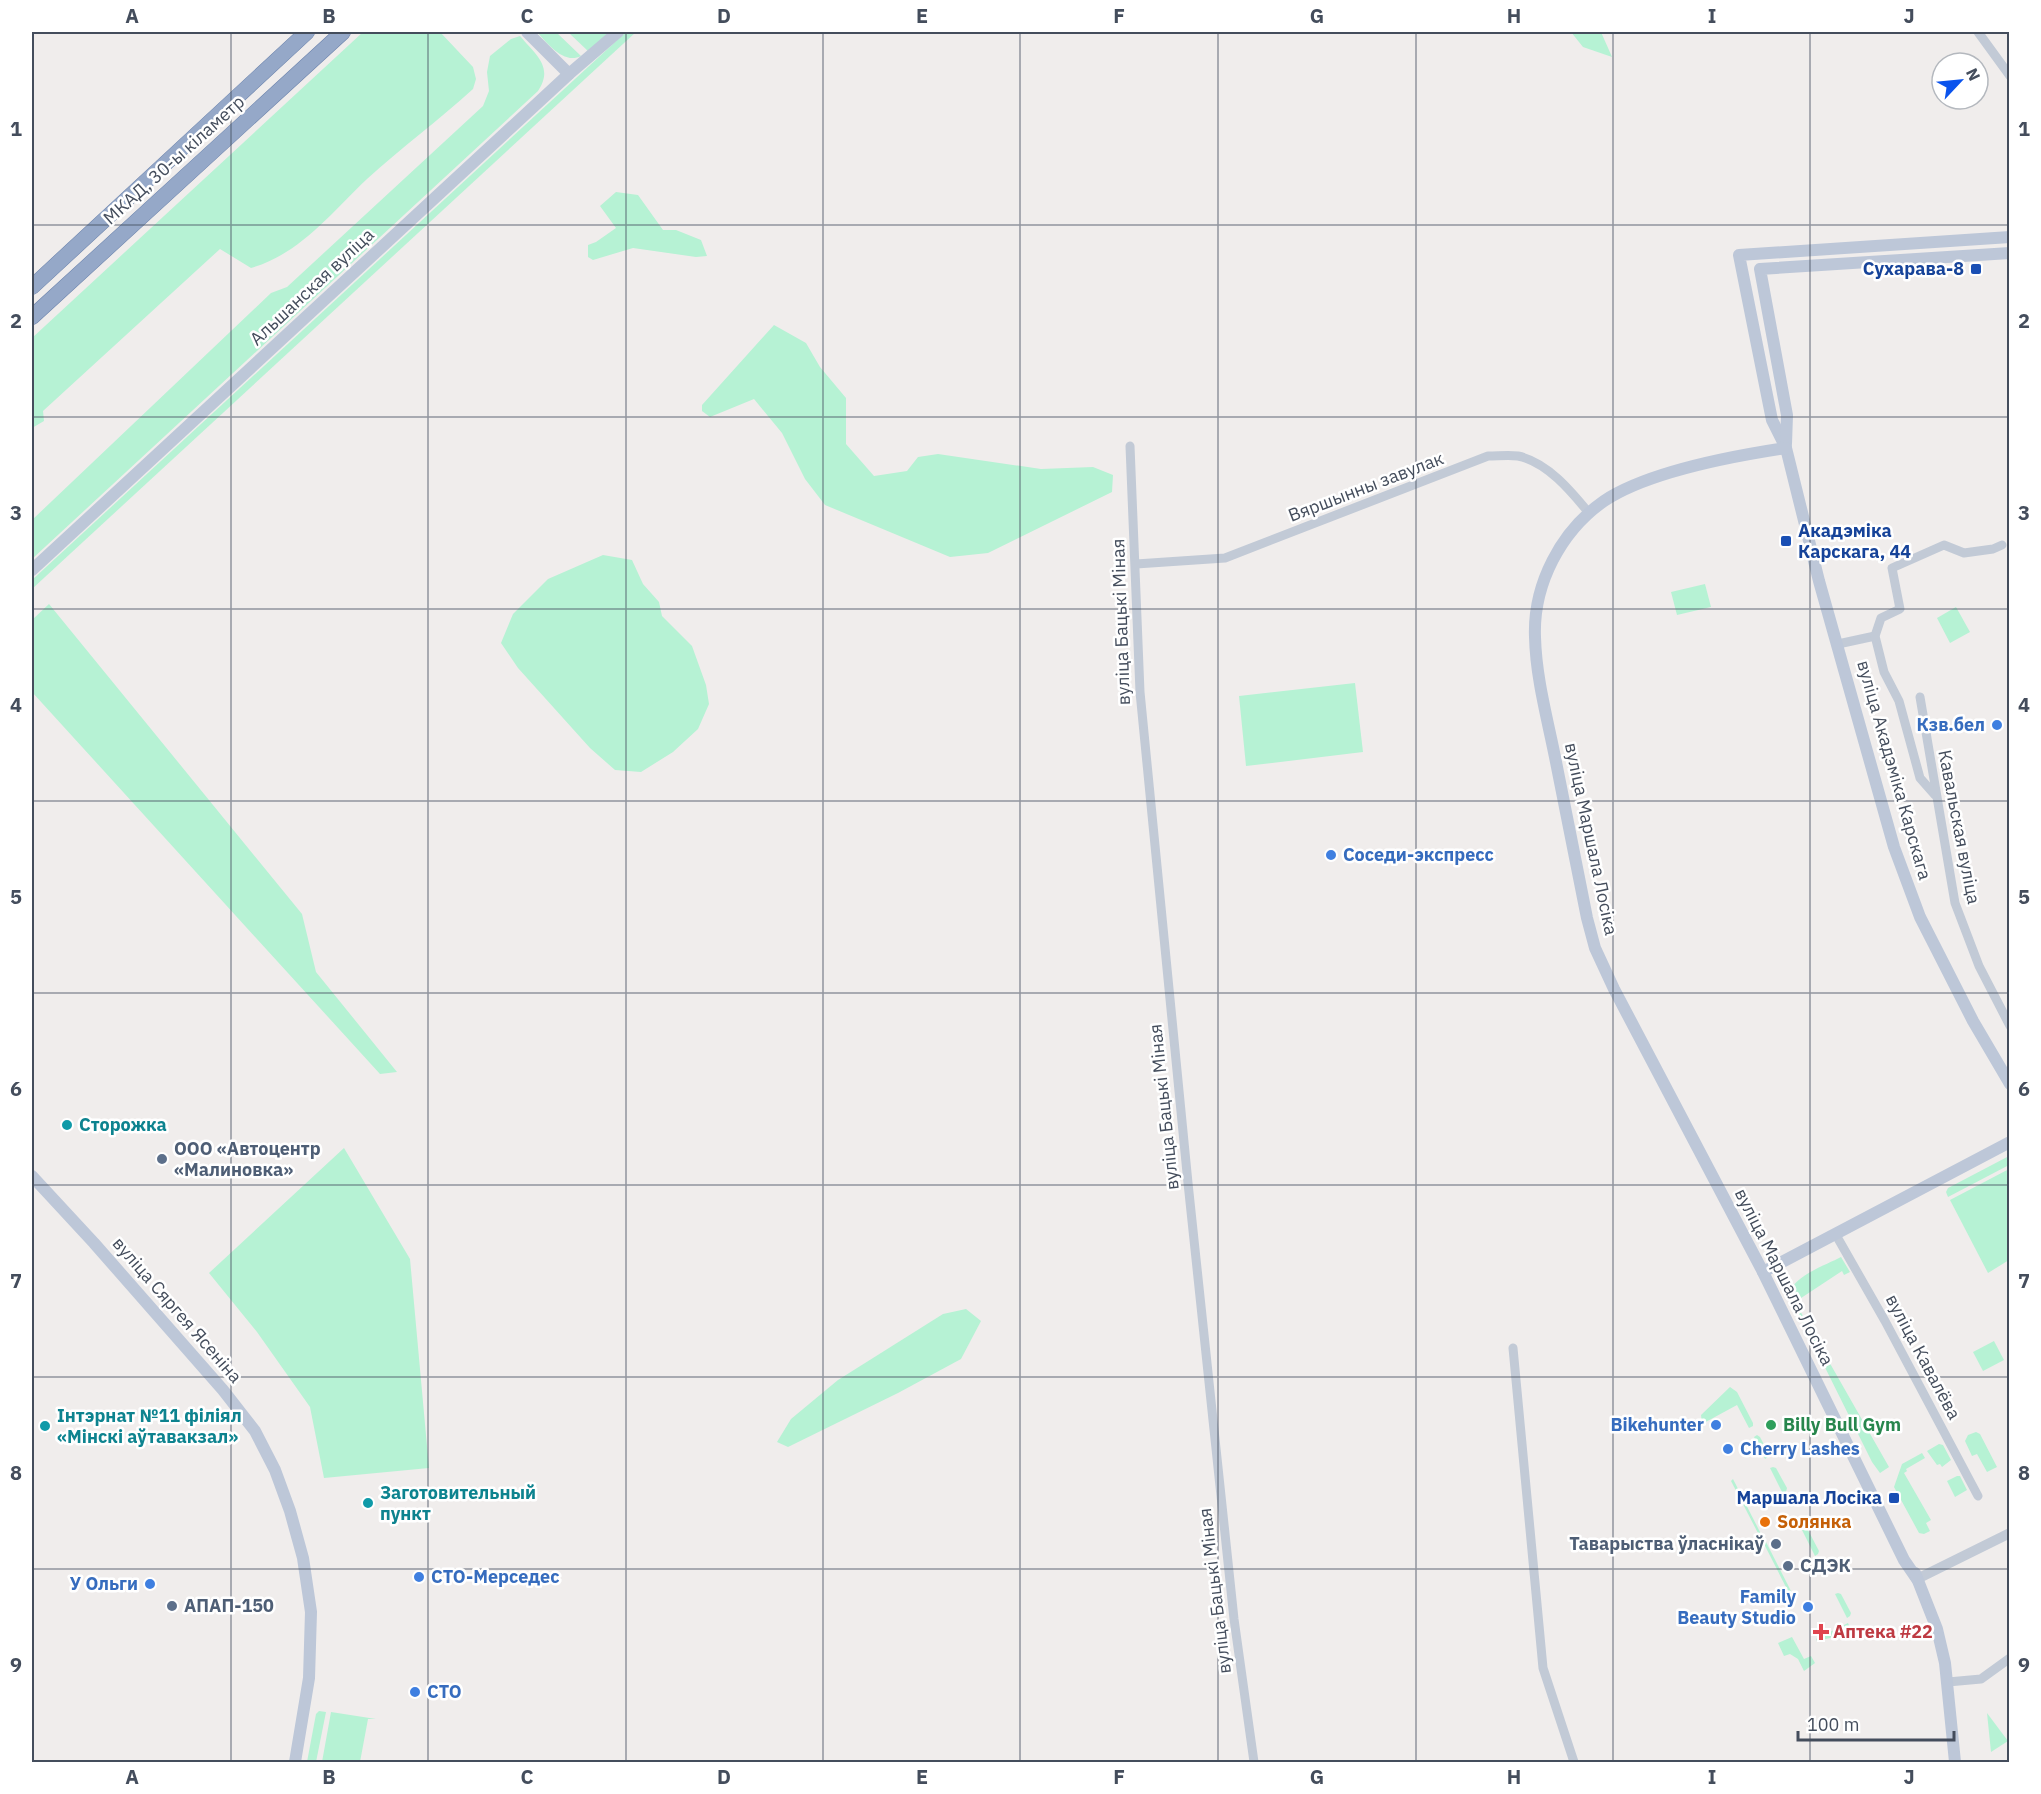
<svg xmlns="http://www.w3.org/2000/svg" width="2041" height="1794" viewBox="0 0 2041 1794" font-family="'IBM Plex Sans',sans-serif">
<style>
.green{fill:#b6f2d4}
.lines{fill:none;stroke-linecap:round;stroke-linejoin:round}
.trunk-casing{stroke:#6b83ac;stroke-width:16}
.minor{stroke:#c2cad6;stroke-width:9}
.tertiary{stroke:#c2cad6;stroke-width:10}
.secondary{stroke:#bdc7d8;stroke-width:12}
.trunk{stroke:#95a8c8;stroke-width:15}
.grid{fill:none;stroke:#444d5c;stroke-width:1.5;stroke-opacity:0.55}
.transit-dot{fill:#1a4fb4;stroke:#fff;stroke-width:2}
.shop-dot{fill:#3f7fe0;stroke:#fff;stroke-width:2}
.culture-dot{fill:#0f9aa8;stroke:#fff;stroke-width:2}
.service-dot{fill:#5c6f8a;stroke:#fff;stroke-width:2}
.leisure-dot{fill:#2e9e5b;stroke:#fff;stroke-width:2}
.food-dot{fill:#e8710a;stroke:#fff;stroke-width:2}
.health-dot{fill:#e0444e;stroke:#fff;stroke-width:2}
.labels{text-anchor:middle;stroke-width:5;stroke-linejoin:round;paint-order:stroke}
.street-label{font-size:18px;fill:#444d5c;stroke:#fff}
.transit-label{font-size:18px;font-weight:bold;fill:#164399;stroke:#fff;text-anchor:end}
.shop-label{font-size:18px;font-weight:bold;fill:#366cbe;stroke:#fff;text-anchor:end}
.culture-label{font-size:18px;font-weight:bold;fill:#0d838f;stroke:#fff;text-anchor:start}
.service-label{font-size:18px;font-weight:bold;fill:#4e5e75;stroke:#fff;text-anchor:start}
.leisure-label{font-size:18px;font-weight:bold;fill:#27864d;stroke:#fff;text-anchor:start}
.food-label{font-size:18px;font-weight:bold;fill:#c56008;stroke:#fff;text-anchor:start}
.health-label{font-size:18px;font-weight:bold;fill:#be3a42;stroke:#fff;text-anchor:start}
.neatline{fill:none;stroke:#444d5c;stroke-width:2}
.grid-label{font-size:20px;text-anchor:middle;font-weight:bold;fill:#444d5c}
</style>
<rect width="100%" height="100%" fill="#f0edec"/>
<g class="green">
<path d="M 363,32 L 440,32 L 473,67 L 476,79 L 473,89 C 439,120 401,148 367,179 C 331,213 300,254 251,268 L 220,249 L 43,411 L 44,421 L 32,428 L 32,338 Z"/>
<path d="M 537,32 L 556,32 L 581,56 C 564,65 547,43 537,32 Z"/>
<polygon points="568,32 611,32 589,52"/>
<polygon points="626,32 636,32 32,589 32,580"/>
<polygon points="1571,32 1601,32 1612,57 1583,47"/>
<path d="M 520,36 C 536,55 554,67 538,91 L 32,559 L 32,520 L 271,293 L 287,287 L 483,106 L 489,91 L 487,72 L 490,56 L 511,39 Z"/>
<polygon points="616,192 638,195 663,230 676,230 701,240 707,256 696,257 633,248 593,260 588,257 588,245 596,242 616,228 600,206"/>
<polygon points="774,325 806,343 820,367 846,398 846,444 874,476 907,471 918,457 938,454 1041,469 1093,467 1113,475 1112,492 988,553 950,557 825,505 805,479 782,433 754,399 710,417 702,411 702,405"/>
<polygon points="603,555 632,560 643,584 659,602 662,616 692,646 706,685 709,704 698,729 673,752 641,772 615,770 590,748 518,668 501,643 513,614 548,579"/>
<polygon points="1705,584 1711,607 1677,615 1671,592"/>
<polygon points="49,604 302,914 316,972 397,1072 380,1074 32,692 32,620"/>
<polygon points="1956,607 1970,632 1950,643 1937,618"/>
<polygon points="1355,683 1363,752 1246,766 1239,696"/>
<polygon points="344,1148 410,1259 429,1468 324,1478 310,1407 257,1332 209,1273"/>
<polygon points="2009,1156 2009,1165 1948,1197 1946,1192 1948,1188"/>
<polygon points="2009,1169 2009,1260 1988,1273 1950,1200"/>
<path d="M 1841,1257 L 1850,1272 L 1844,1275 L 1842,1271 L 1795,1302 L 1889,1467 L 1880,1473 L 1872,1462 L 1789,1295 C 1791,1277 1826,1265 1841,1257 Z"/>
<polygon points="966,1309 981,1321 961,1359 898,1393 788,1447 777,1442 791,1419 838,1380 943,1314"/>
<polygon points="1994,1341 2004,1360 1983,1371 1973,1352"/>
<polygon points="1730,1387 1737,1392 1753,1423 1753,1426 1749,1428 1737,1405 1702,1424 1701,1415"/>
<polygon points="1976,1432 1980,1434 1997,1467 1987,1472 1977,1454 1972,1456 1965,1441 1968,1435"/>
<polygon points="1757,1435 1760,1437 1769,1454 1768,1457 1765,1459 1754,1437"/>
<polygon points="1939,1444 1943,1445 1951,1460 1942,1467 1940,1464 1937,1465 1927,1451"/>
<polygon points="1922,1453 1925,1458 1906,1469 1907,1471 1904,1473 1931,1520 1926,1523 1930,1531 1924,1534 1919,1533 1894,1487 1902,1464"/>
<polygon points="1773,1467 1776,1468 1787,1488 1786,1492 1783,1494 1770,1468"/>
<polygon points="1957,1476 1960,1476 1967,1490 1955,1497 1947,1481"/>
<polygon points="1733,1479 1761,1534 1759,1535 1731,1481"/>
<polygon points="1805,1528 1808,1530 1819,1551 1818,1554 1815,1556 1802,1530"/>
<polygon points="1765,1540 1793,1595 1790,1595 1763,1542"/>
<polygon points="1838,1593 1841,1594 1851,1613 1850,1616 1847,1618 1835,1594"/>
<polygon points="1848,1623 1852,1633 1817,1641 1816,1639"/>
<polygon points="1792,1637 1804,1659 1811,1656 1815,1663 1804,1671 1798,1659 1790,1654 1784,1656 1778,1643"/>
<polygon points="319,1711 326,1712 316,1762 307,1762 316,1714"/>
<polygon points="331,1712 376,1719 368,1719 360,1762 322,1762"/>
<polygon points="1987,1713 2008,1741 1991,1752"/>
</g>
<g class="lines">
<defs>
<g id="trunk">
<polyline points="32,287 307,32"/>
<polyline points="32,317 343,32"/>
</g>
</defs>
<use href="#trunk" class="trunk-casing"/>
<g class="minor">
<polyline points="1978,32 2010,76"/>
<polyline points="1130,446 1140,692 1188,1183 1234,1619 1254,1762"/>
<path d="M 1136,564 L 1225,558 L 1488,456 C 1498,456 1509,455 1518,456 C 1547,462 1571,491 1589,513"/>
<polyline points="1838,644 1875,636"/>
<polyline points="1920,697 1955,903 1979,966 2010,1026"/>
<polyline points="1935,795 1920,778 1899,701 1884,672 1875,636 1881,618 1900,609 1892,568 1944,545 1964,553 1993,549 2002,545"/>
<polyline points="1836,1235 1885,1321 1978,1496"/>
<polyline points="1513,1348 1543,1668 1574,1762"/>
<polyline points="1948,1682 1981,1679 2010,1658"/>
</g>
<polyline class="tertiary" points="1917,1579 2010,1533"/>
<g class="secondary">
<polyline points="527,32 569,74"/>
<polyline points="2010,237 1739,255 1772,420 1786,448 1819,581 1894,847 1920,917 1973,1021 2010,1084"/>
<polyline points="1786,444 1787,415 1760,269 2010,253"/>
<path d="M 1786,448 C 1733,456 1649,471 1604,501 C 1561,531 1533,584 1535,637 C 1536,679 1548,721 1556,762 C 1566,814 1577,866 1587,918 L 1595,948 L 1614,989 L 1763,1272 L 1904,1560 L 1917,1579"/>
<polyline points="32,570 569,74 618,32"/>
<polyline points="32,1176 94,1243 223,1390 255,1431 275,1470 290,1511 303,1558 311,1612 309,1678 295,1762"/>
<polyline points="1763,1272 2010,1142"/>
<polyline points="1915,1573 1937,1629 1945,1663 1955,1762"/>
</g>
<use href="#trunk" class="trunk"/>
</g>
<path class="grid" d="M 231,32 L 231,1762M 428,32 L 428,1762M 626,32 L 626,1762M 823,32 L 823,1762M 1020,32 L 1020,1762M 1218,32 L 1218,1762M 1416,32 L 1416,1762M 1613,32 L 1613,1762M 1810,32 L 1810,1762M 32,225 L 2010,225M 32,417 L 2010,417M 32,609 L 2010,609M 32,801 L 2010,801M 32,993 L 2010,993M 32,1185 L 2010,1185M 32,1377 L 2010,1377M 32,1569 L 2010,1569"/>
<g class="transit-dot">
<rect x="1970" y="263" width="12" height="12" rx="3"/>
<rect x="1780" y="535" width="12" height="12" rx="3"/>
<rect x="1888" y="1492" width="12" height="12" rx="3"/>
</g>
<g class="shop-dot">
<circle cx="1997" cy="725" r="6"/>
<circle cx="1331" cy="855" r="6"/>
<circle cx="1716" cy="1425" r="6"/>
<circle cx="1728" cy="1449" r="6"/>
<circle cx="419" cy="1577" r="6"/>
<circle cx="150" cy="1584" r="6"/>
<circle cx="1808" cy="1607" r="6"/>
<circle cx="415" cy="1692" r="6"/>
</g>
<g class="culture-dot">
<circle cx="67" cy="1125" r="6"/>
<circle cx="45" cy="1426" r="6"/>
<circle cx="368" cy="1503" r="6"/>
</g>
<g class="service-dot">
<circle cx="162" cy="1159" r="6"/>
<circle cx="1776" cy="1544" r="6"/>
<circle cx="1788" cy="1566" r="6"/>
<circle cx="172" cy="1606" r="6"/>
</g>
<circle class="leisure-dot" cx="1771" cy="1425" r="6"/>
<circle class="food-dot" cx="1765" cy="1522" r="6"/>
<path class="health-dot" d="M1818 1623h6v6h6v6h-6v6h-6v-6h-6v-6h6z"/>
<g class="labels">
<g class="street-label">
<text transform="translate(174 160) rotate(-42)" y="6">МКАД, 30-ы кіламетр</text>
<text transform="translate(312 287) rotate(-43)" y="6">Альшанская вуліца</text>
<text transform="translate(1366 487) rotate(-21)" y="6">Вяршынны завулак</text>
<text transform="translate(1121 622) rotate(-92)" y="6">вуліца Бацькі Міная</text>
<text transform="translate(1894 770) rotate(74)" y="6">вуліца Акадэміка Карскага</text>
<text transform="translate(1959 827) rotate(79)" y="6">Кавальская вуліца</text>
<text transform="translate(1591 839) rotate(78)" y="6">вуліца Маршала Лосіка</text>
<text transform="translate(1164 1107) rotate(-96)" y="6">вуліца Бацькі Міная</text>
<text transform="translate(1784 1277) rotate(63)" y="6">вуліца Маршала Лосіка</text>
<text transform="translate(177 1310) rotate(49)" y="6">вуліца Сяргея Ясеніна</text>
<text transform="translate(1923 1357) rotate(62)" y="6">вуліца Кавалёва</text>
<text transform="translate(1215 1591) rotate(-97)" y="6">вуліца Бацькі Міная</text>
</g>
<g class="transit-label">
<text x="1964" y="275">Сухарава-8</text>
<text x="1798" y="537" text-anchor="start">Акадэміка<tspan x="1798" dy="21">Карскага, 44</tspan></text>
<text x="1882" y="1504">Маршала Лосіка</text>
</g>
<g class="shop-label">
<text x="1985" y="731">Кзв.бел</text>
<text x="1343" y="861" text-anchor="start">Соседи-экспресс</text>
<text x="1704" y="1431">Bikehunter</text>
<text x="1740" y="1455" text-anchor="start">Cherry Lashes</text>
<text x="431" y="1583" text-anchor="start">СТО-Мерседес</text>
<text x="138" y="1590">У Ольги</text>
<text x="1796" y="1603">Family<tspan x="1796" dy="21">Beauty Studio</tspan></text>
<text x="427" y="1698" text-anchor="start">СТО</text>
</g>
<g class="culture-label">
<text x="79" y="1131">Сторожка</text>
<text x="57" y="1422">Інтэрнат №11 філіял<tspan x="57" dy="21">«Мінскі аўтавакзал»</tspan></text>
<text x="380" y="1499">Заготовительный<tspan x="380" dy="21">пункт</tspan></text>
</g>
<g class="service-label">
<text x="174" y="1155">ООО «Автоцентр<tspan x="174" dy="21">«Малиновка»</tspan></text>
<text x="1764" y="1550" text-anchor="end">Таварыства ўласнікаў</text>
<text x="1800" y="1572">СДЭК</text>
<text x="184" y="1612">АПАП-150</text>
</g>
<g class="leisure-label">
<text x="1783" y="1431">Billy Bull Gym</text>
</g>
<g class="food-label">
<text x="1777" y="1528">Sолянка</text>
</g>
<g class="health-label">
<text x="1833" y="1638">Аптека #22</text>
</g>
</g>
<rect width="2041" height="1794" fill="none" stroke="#ffffff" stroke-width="66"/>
<g transform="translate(1960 81) rotate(64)"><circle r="28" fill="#ffffff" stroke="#b4b8be" stroke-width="1.5"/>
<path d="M0-4.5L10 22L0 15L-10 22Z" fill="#0a53ed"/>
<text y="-9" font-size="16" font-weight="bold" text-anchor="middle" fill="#444d5c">N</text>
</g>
<path d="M1798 1731v9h156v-9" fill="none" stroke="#444d5c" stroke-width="3"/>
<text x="1807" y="1731" font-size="18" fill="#444d5c" stroke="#ffffff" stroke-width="4.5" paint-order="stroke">100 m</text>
<rect x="33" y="33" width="1975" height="1728" class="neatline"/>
<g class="grid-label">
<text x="132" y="23">A</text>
<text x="329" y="23">B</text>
<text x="527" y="23">C</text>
<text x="724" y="23">D</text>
<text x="922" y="23">E</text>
<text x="1119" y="23">F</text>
<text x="1317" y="23">G</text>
<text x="1514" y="23">H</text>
<text x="1712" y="23">I</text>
<text x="1909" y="23">J</text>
<text x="16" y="136">1</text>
<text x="2024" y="136">1</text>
<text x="16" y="328">2</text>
<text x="2024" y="328">2</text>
<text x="16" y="520">3</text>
<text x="2024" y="520">3</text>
<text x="16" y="712">4</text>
<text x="2024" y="712">4</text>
<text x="16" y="904">5</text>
<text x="2024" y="904">5</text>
<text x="16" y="1096">6</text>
<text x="2024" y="1096">6</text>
<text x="16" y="1288">7</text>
<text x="2024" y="1288">7</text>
<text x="16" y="1480">8</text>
<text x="2024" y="1480">8</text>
<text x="16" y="1672">9</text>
<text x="2024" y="1672">9</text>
<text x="132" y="1784">A</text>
<text x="329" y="1784">B</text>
<text x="527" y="1784">C</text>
<text x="724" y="1784">D</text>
<text x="922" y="1784">E</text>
<text x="1119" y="1784">F</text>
<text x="1317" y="1784">G</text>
<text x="1514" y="1784">H</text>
<text x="1712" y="1784">I</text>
<text x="1909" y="1784">J</text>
</g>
</svg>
